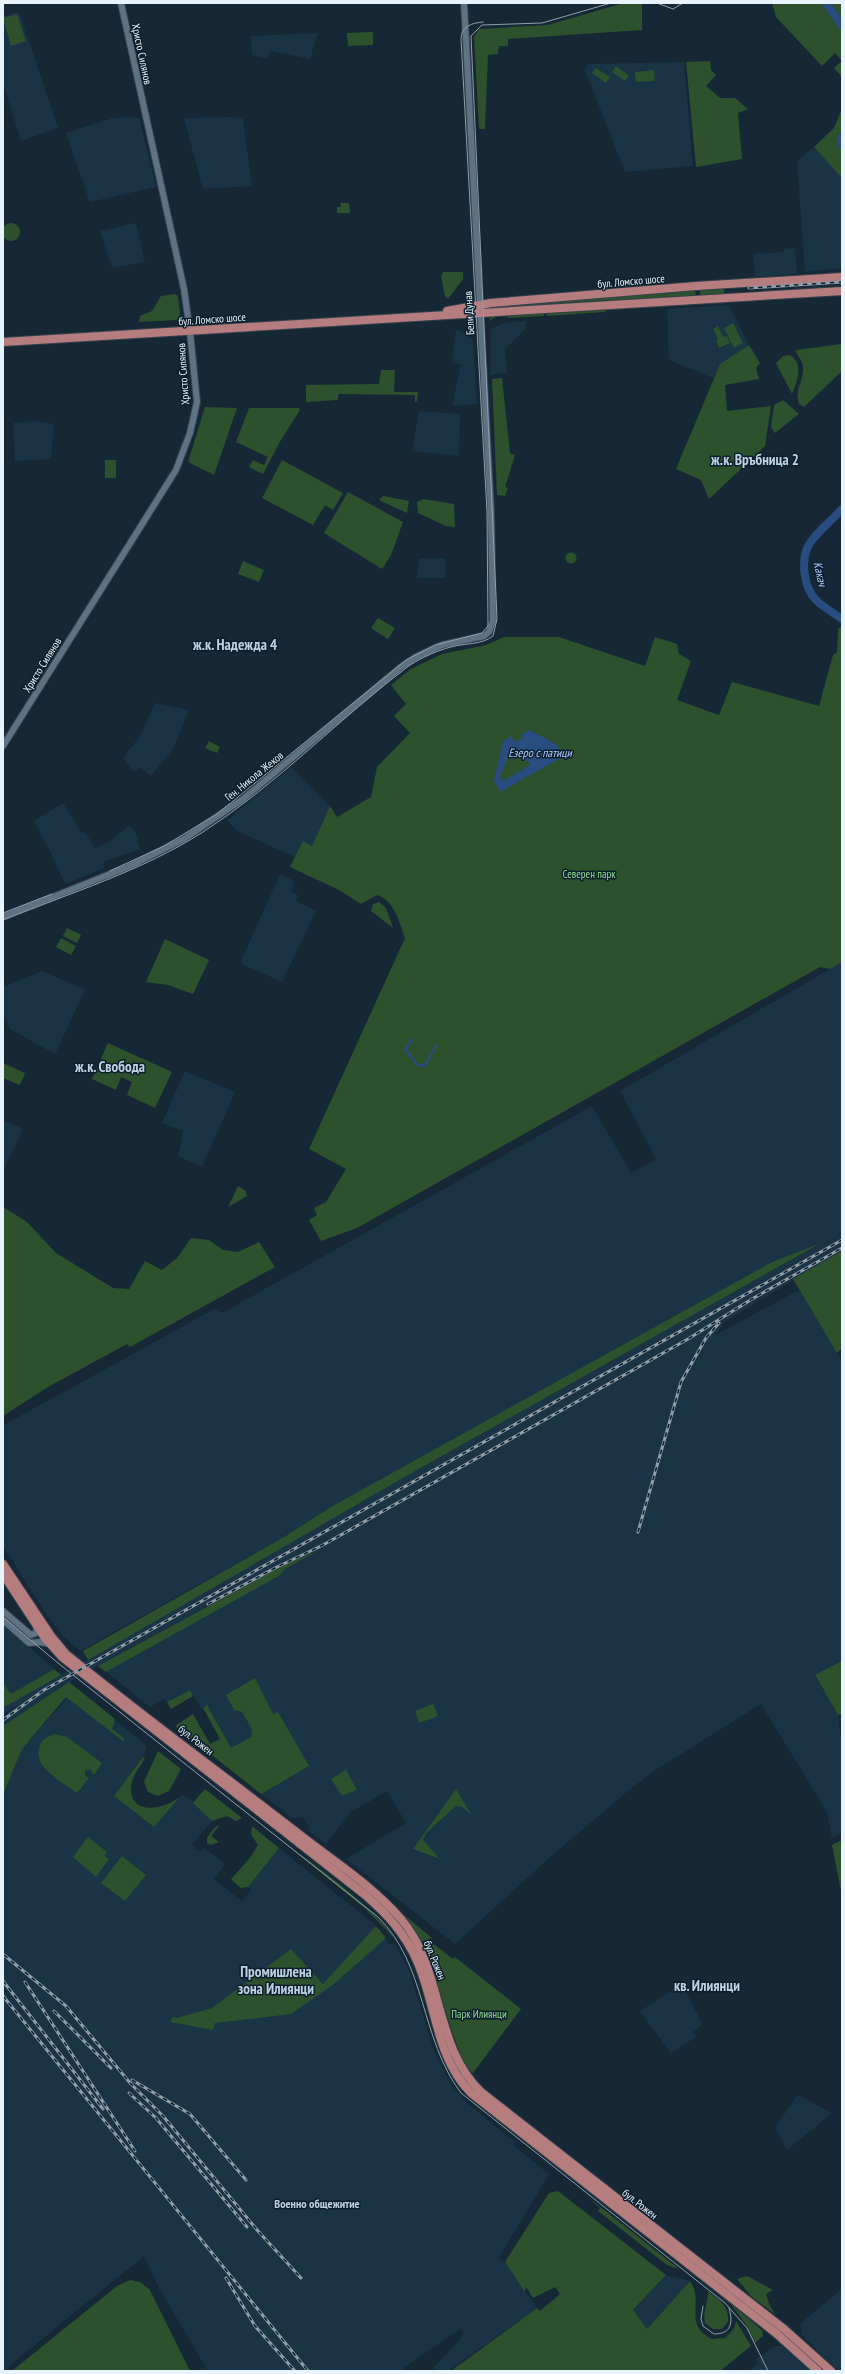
<svg xmlns="http://www.w3.org/2000/svg" width="845" height="2374" viewBox="0 0 845 2374" font-family="'PT Sans Narrow',sans-serif">
<style>
.built{fill:#1a3345}
.green{fill:#2d512d}
.water{fill:#294c81;fill-rule:evenodd}
.lines{fill:none;stroke-linecap:round;stroke-linejoin:round}
.river{stroke:#294c81;stroke-width:8}
.minor-casing{stroke:#35424e;stroke-width:8}
.major-casing{stroke:#35424e;stroke-width:10}
.minor{stroke:#5d7283;stroke-width:6}
.major{stroke:#b67d7e;stroke-width:8}
.tram{stroke:#909faa;stroke-width:1}
.rail-casing{stroke:#909faa;stroke-width:3}
.rail{stroke:#0c1e2c;stroke-width:1.5;stroke-dasharray:4.5;stroke-linecap:butt}
.labels{text-anchor:middle;stroke-width:3;stroke-linejoin:round;paint-order:stroke}
.street-label{font-size:11px;fill:#e8f4fd;stroke:#0c1e2c}
.park-label{font-size:11px;fill:#96e195;stroke:#0c1e2c}
.water-label{font-size:12px;font-style:italic;fill:#accdfd;stroke:#0c1e2c}
.neighbourhood-label{font-size:12px;font-weight:bold;fill:#bcd3e6;stroke:#0c1e2c}
.district-label{font-size:15px;font-weight:bold;fill:#bcd3e6;stroke:#0c1e2c}
</style>
<rect width="100%" height="100%" fill="#162836"/>
<g class="built">
<polygon points="19,12 58,128 21,141 3,84 3,16"/>
<polygon points="318,33 310,59 270,51 267,58 252,55 251,36"/>
<polygon points="684,62 693,166 625,172 585,70 586,67 589,64"/>
<polygon points="131,117 139,118 156,187 90,202 66,133 113,118"/>
<polygon points="232,117 243,119 252,186 203,189 184,118"/>
<polygon points="814,147 842,178 842,268 805,272 797,161"/>
<polygon points="136,223 145,262 112,268 100,231"/>
<polygon points="795,248 797,274 755,277 753,254 783,252 784,249"/>
<polygon points="729,305 749,345 720,364 713,378 669,360 667,309"/>
<polygon points="525,321 526,328 505,349 507,373 490,375 491,329 504,323"/>
<polygon points="456,330 459,330 473,340 477,404 452,406 461,364 452,363"/>
<polygon points="419,411 460,414 459,456 412,451"/>
<polygon points="36,421 54,424 51,459 15,461 13,423"/>
<polygon points="445,558 446,578 417,578 419,559"/>
<polygon points="155,703 189,710 173,749 151,776 139,767 134,772 123,758 140,736"/>
<polygon points="291,767 330,806 312,846 303,842 295,857 237,831 227,820"/>
<polygon points="63,803 82,833 85,832 95,848 108,843 130,825 139,839 137,841 140,849 103,862 104,868 65,884 51,853 34,821"/>
<polygon points="280,874 294,881 291,892 298,895 296,901 316,911 282,982 242,964 241,961"/>
<polygon points="842,962 842,1251 726,1321 715,1335 799,1290 842,1361 842,1661 815,1676 838,1715 842,1746 842,1834 832,1838 827,1812 761,1704 654,1771 628,1791 548,1859 455,1944 346,1859 406,1823 387,1791 351,1812 326,1844 309,1831 309,1827 303,1817 292,1818 254,1788 207,1706 201,1709 190,1690 167,1702 165,1699 150,1707 106,1672 279,1576 285,1569 314,1553 213,1603 98,1666 63,1686 3,1726 3,1717 18,1705 3,1714 3,1708 403,1478 818,1245 772,1262 329,1508 284,1537 80,1651 63,1636 43,1609 3,1546 4,1425 214,1309 222,1313 592,1106 631,1173 656,1159 620,1091"/>
<polygon points="42,971 85,990 55,1054 10,1029 3,1012 3,987"/>
<polygon points="185,1071 235,1092 202,1167 178,1156 183,1131 162,1123"/>
<polygon points="3,1120 23,1129 3,1171"/>
<polygon points="3,1624 54,1669 11,1694 3,1683"/>
<polygon points="76,1688 147,1746 143,1757 114,1796 154,1826 182,1794 193,1802 205,1789 225,1805 192,1845 200,1852 204,1848 225,1864 214,1879 242,1901 251,1890 248,1887 279,1848 373,1923 390,1945 394,1943 409,1970 434,2051 451,2085 468,2104 515,2142 513,2145 549,2174 499,2258 505,2262 537,2308 448,2371 435,2371 433,2368 459,2341 464,2332 460,2329 399,2371 208,2371 160,2290 144,2256 3,2371 3,1990 14,2002 3,1987 3,1795 22,1749"/>
<polygon points="679,1986 684,1988 702,2024 693,2032 696,2037 671,2053 640,2011"/>
<polygon points="798,2095 832,2113 787,2150 775,2127"/>
<polygon points="666,2275 690,2281 647,2329 633,2311"/>
<polygon points="842,2289 842,2371 838,2371 801,2334 801,2323"/>
<polygon points="776,2346 783,2346 812,2371 749,2371 757,2364 756,2359"/>
</g>
<g class="green">
<polygon points="624,3 642,3 642,30 508,39 508,46 499,46 498,54 488,55 485,129 479,129 474,37 479,29 548,25"/>
<polygon points="772,3 842,3 842,77 834,68 842,61 835,53 822,66 776,17"/>
<polygon points="17,14 26,41 11,46 3,18"/>
<polygon points="373,32 373,45 348,46 347,33"/>
<polygon points="710,61 711,70 716,75 706,86 720,98 735,98 748,109 738,113 742,159 696,167 686,62"/>
<polygon points="616,66 629,76 625,81 612,72"/>
<polygon points="596,68 610,77 606,83 592,73"/>
<polygon points="654,70 655,81 636,82 635,72"/>
<polygon points="842,109 842,178 814,147 834,128"/>
<polygon points="340,203 349,203 350,213 337,213 337,207 341,207"/>
<circle cx="11" cy="232" r="9"/>
<polygon points="443,272 463,272 463,279 448,299 445,296 441,277"/>
<polygon points="724,288 724,295 700,297 700,290"/>
<polygon points="695,289 696,297 594,301 491,309 490,307"/>
<polygon points="175,294 178,296 180,314 177,320 139,322 140,316 152,311 161,296"/>
<polygon points="605,308 605,312 547,316 547,311"/>
<polygon points="538,311 539,314 544,314 544,316 508,318 508,316 497,316 489,321 492,315"/>
<polygon points="733,323 743,343 734,348 724,328"/>
<polygon points="718,326 723,337 727,336 730,343 719,348 716,341 718,339 713,329"/>
<path d="M 842,344 L 842,371 L 804,407 L 799,404 C 794,390 804,381 803,367 C 803,360 797,356 795,350 Z"/>
<polygon points="749,345 760,363 756,368 759,379 725,385 727,411 771,406 765,446 709,499 701,480 676,469 720,364"/>
<path d="M 789,355 C 805,363 797,382 792,394 L 776,363 L 783,356 Z"/>
<polygon points="381,370 395,370 394,392 418,392 417,401 415,402 415,395 338,394 338,400 306,402 306,385 379,384"/>
<polygon points="502,378 510,453 515,455 505,487 508,488 505,496 497,495 492,379"/>
<polygon points="783,400 799,414 775,433 771,427 774,405"/>
<polygon points="205,407 237,408 214,475 188,462"/>
<polygon points="249,408 299,408 300,410 281,440 263,474 249,467 253,460 264,465 268,457 236,442"/>
<rect x="105" y="460" width="11" height="18"/>
<polygon points="282,460 343,493 333,510 325,505 313,525 262,498"/>
<polygon points="348,492 403,522 391,555 382,569 324,533"/>
<polygon points="383,496 409,501 407,513 379,500"/>
<polygon points="423,499 454,504 455,527 446,526 418,513 417,502"/>
<circle cx="571" cy="558" r="5.5"/>
<polygon points="243,561 264,570 259,582 238,574"/>
<polygon points="378,618 395,628 388,639 371,628"/>
<path d="M 842,626 L 842,962 L 830,969 L 820,967 L 357,1228 L 321,1241 L 309,1220 L 317,1215 L 314,1208 L 326,1202 L 346,1169 L 309,1149 L 405,938 C 399,922 395,901 377,895 L 361,904 L 339,890 L 290,867 L 303,841 L 312,846 L 330,806 L 337,817 L 371,797 L 377,767 L 410,733 L 394,716 L 406,704 L 391,685 L 411,669 L 442,654 L 486,645 L 504,637 L 559,637 L 645,666 L 655,637 L 677,644 L 679,654 L 691,661 L 677,700 L 719,715 L 732,682 L 819,706 L 833,655 L 837,652 L 838,629 Z"/>
<polygon points="209,741 220,747 217,753 205,748"/>
<polygon points="379,902 386,908 393,928 371,911 373,904"/>
<polygon points="67,928 81,935 77,943 63,936"/>
<polygon points="61,938 76,946 71,955 56,947"/>
<polygon points="165,939 209,960 193,994 168,985 146,982"/>
<polygon points="108,1043 172,1072 155,1108 127,1095 132,1082 121,1077 116,1090 92,1079"/>
<polygon points="3,1063 25,1073 20,1085 3,1078"/>
<polygon points="238,1186 246,1191 247,1196 228,1207"/>
<polygon points="3,1207 27,1222 56,1253 113,1288 129,1289 145,1261 162,1270 177,1258 191,1238 209,1240 223,1250 238,1252 259,1242 275,1267 130,1347 127,1344 48,1387 3,1416"/>
<polygon points="821,1243 403,1478 88,1660 83,1651 284,1537 329,1508 772,1262"/>
<polygon points="842,1251 842,1348 837,1353 793,1279"/>
<polygon points="319,1550 285,1569 279,1576 106,1672 98,1666 282,1566"/>
<polygon points="842,1661 842,1714 838,1715 815,1675"/>
<polygon points="54,1669 61,1675 3,1708 3,1683 11,1694"/>
<polygon points="255,1678 273,1714 278,1712 309,1766 261,1794 175,1726 193,1714 210,1744 220,1739 203,1708 207,1705 231,1748 251,1737 252,1729 242,1712 234,1710 226,1695"/>
<polygon points="69,1682 115,1719 112,1729 125,1739 123,1741 66,1697 22,1749 3,1795 3,1726"/>
<polygon points="190,1690 193,1696 171,1709 167,1702"/>
<polygon points="433,1704 438,1716 419,1723 415,1711"/>
<path d="M 55,1734 L 67,1737 L 102,1763 L 94,1775 L 90,1769 L 85,1771 L 85,1776 L 89,1778 L 77,1793 C 64,1783 33,1768 39,1748 C 41,1740 47,1736 55,1734 Z"/>
<polygon points="158,1751 181,1769 169,1791 158,1796 148,1792 144,1782"/>
<path d="M 143,1757 L 145,1758 C 140,1767 132,1776 131,1786 C 129,1817 165,1809 180,1797 L 154,1827 L 114,1796 Z"/>
<polygon points="346,1770 357,1790 342,1796 331,1779"/>
<polygon points="205,1789 242,1818 236,1821 227,1816 212,1821 193,1803"/>
<polygon points="456,1789 471,1814 462,1807 456,1806 427,1832 423,1840 440,1859 413,1849"/>
<polygon points="220,1825 211,1836 219,1842 211,1845 207,1843 207,1838 215,1827"/>
<polygon points="252,1826 279,1848 248,1887 241,1888 231,1879 250,1858 258,1845 251,1834"/>
<polygon points="88,1837 107,1852 104,1856 109,1859 96,1877 73,1857"/>
<path d="M 279,1838 C 315,1866 370,1903 395,1939 L 368,1911 Z"/>
<polygon points="842,1840 842,1896 832,1845"/>
<polygon points="122,1856 146,1875 125,1901 101,1883"/>
<polygon points="391,1904 432,1938 420,1942"/>
<polygon points="376,1926 386,1938 334,1984 291,2014 215,2023 213,2030 170,2022 173,2017 177,2018 212,2008 291,1949 323,1984"/>
<path d="M 431,1942 L 453,1959 L 455,1957 L 521,2009 L 473,2073 C 456,2064 436,1967 423,1944 Z"/>
<path d="M 558,2191 L 666,2275 L 633,2310 L 647,2329 L 690,2281 C 705,2302 682,2324 712,2339 L 725,2338 L 734,2329 L 736,2321 L 751,2346 L 720,2371 L 451,2371 L 537,2308 L 540,2311 L 560,2294 L 555,2287 L 533,2298 L 526,2287 L 525,2292 L 505,2262 L 549,2193 Z"/>
<polygon points="584,2194 679,2269 667,2265 598,2211 600,2208"/>
<polygon points="747,2276 773,2290 766,2294 770,2306 776,2315 751,2296 737,2279"/>
<polygon points="130,2280 140,2282 150,2290 190,2371 12,2371 117,2286"/>
<path d="M 708,2291 C 718,2299 730,2306 728,2322 L 722,2329 L 713,2329 L 705,2323 C 702,2311 709,2302 708,2291 Z"/>
<polygon points="731,2304 762,2330 763,2336 755,2343 747,2326"/>
</g>
<g class="water">
<path d="M 530,730 L 557,745 L 559,749 L 559,759 L 500,792 L 494,780 L 503,741 L 511,736 L 515,742 L 523,738 L 521,735 ZM 514,755 L 529,762 L 530,765 L 505,780 L 502,780 L 500,776 L 508,758 Z"/>
<polygon points="411,1038 413,1040 407,1049 418,1064 424,1064 436,1044 438,1045 425,1067 417,1066 404,1050"/>
</g>
<g class="lines">
<g class="river">
<polyline points="826,3 842,26"/>
<polyline points="842,137 842,144"/>
<path d="M 842,509 C 832,520 818,531 810,543 C 800,558 803,588 817,601 C 824,608 834,613 842,619"/>
</g>
<defs>
<g id="minor">
<polyline points="3,746 176,470 190,433 197,402 190,332 184,289 121,3"/>
<polyline points="3,917 130,866 184,839 243,799 401,667 416,657 442,645 484,636 489,632 493,621 491,512 464,3"/>
<polyline points="3,1611 31,1635 36,1633 37,1626"/>
<polyline points="3,1620 29,1643 40,1642 50,1644"/>
</g>
<g id="major">
<polyline points="447,311 491,303 696,286 842,277"/>
<polyline points="3,342 842,291"/>
<path d="M 3,1564 L 51,1636 L 66,1654 C 141,1715 219,1772 295,1831 C 330,1859 372,1885 401,1919 C 444,1969 433,2046 481,2092 L 784,2329 L 831,2371"/>
<path d="M 3,1574 L 45,1638 L 62,1657 L 364,1894 C 386,1913 405,1933 417,1961 C 436,2004 436,2058 471,2093 L 777,2334 L 818,2371"/>
</g>
</defs>
<use href="#minor" class="minor-casing"/>
<use href="#major" class="major-casing"/>
<use href="#minor" class="minor"/>
<use href="#major" class="major"/>
<g class="tram">
<polyline points="657,3 673,9 683,3"/>
<path d="M 110,871 L 164,846 L 217,814 L 406,660 L 435,645 L 482,633 L 488,626 L 487,512 L 461,39 C 461,26 472,23 483,22"/>
<polyline points="3,913 52,894"/>
<path d="M 3,920 C 70,893 142,871 203,832 C 278,784 339,718 410,665 C 423,657 436,651 451,647 C 464,643 482,645 493,636 L 497,619 L 471,36 L 482,25 L 542,23 L 611,3"/>
<path d="M 3,1617 L 58,1663 L 378,1917 C 427,1965 420,2039 461,2093 L 725,2303 L 747,2328 L 768,2371"/>
<path d="M 703,2306 L 701,2319 L 703,2326 L 714,2334 C 732,2334 733,2322 729,2308"/>
</g>
<defs>
<g id="rail">
<polyline points="749,288 842,282"/>
<polyline points="638,1532 681,1382 706,1338 719,1323"/>
<polyline points="208,1604 275,1568 323,1545 688,1339 752,1299 842,1248"/>
<polyline points="3,1720 44,1690 842,1240"/>
<polyline points="4,1955 66,2006 131,2084 163,2116 258,2231 301,2278"/>
<polyline points="3,1981 103,2109"/>
<polyline points="25,1982 135,2151"/>
<polyline points="3,1996 308,2371"/>
<polyline points="54,2011 111,2068"/>
<polyline points="132,2080 190,2114 246,2180"/>
<polyline points="129,2093 156,2118 247,2227"/>
<polyline points="226,2278 255,2326 295,2371"/>
</g>
</defs>
<use href="#rail" class="rail-casing"/>
<use href="#rail" class="rail"/>
</g>
<g class="labels">
<g class="street-label">
<text transform="translate(142 54) rotate(78)" y="4">Христо Силянов</text>
<text transform="translate(631 281) rotate(-5)" y="4">бул. Ломско шосе</text>
<text transform="translate(469 313) rotate(-93)" y="4">Бели Дунав</text>
<text transform="translate(212 319) rotate(-4)" y="4">бул. Ломско шосе</text>
<text transform="translate(183 374) rotate(-94)" y="4">Христо Силянов</text>
<text transform="translate(42 665) rotate(-58)" y="4">Христо Силянов</text>
<text transform="translate(254 776) rotate(-39)" y="4">Ген. Никола Жеков</text>
<text transform="translate(196 1740) rotate(38)" y="4">бул. Рожен</text>
<text transform="translate(435 1960) rotate(68)" y="4">бул. Рожен</text>
<text transform="translate(640 2204) rotate(38)" y="4">бул. Рожен</text>
</g>
<g class="park-label">
<text x="589" y="878">Северен парк</text>
<text x="479" y="2018">Парк Илиянци</text>
</g>
<g class="water-label">
<text transform="translate(820 574) rotate(78)" y="4">Какач</text>
<text x="540" y="757">Езеро с патици</text>
</g>
<g class="neighbourhood-label">
<text x="317" y="2208">Военно общежитие</text>
</g>
<g class="district-label">
<text x="755" y="465">ж.к. Връбница 2</text>
<text x="235" y="650">ж.к. Надежда 4</text>
<text x="110" y="1072">ж.к. Свобода</text>
<text x="276" y="1977">Промишлена<tspan x="276" dy="17">зона Илиянци</tspan></text>
<text x="707" y="1991">кв. Илиянци</text>
</g>
</g>
<rect width="845" height="2374" fill="none" stroke="#e8f4fd" stroke-width="8"/>
</svg>
